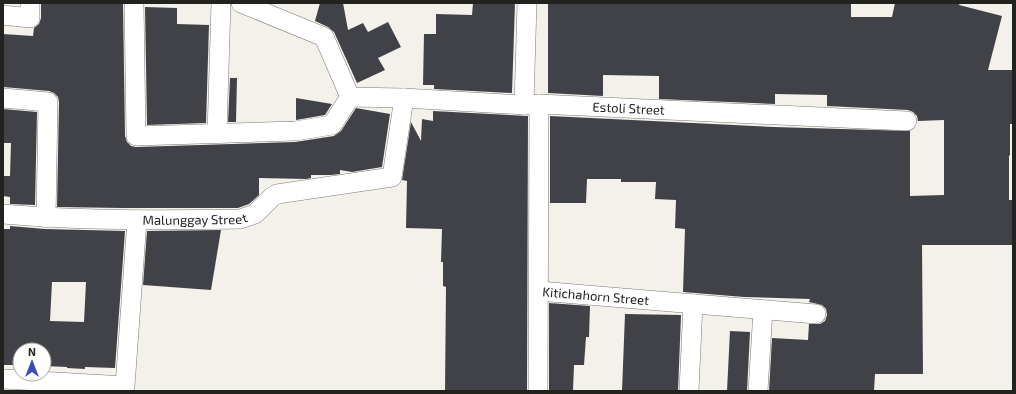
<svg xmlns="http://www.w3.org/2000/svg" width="1016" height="394" viewBox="0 0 1016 394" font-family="'Exo 2',sans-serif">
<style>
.building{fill:#414247;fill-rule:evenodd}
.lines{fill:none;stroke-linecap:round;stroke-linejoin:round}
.street-casing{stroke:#7c7a75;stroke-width:20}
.street{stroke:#fff;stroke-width:19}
.labels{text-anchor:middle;stroke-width:4;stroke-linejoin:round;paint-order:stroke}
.street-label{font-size:13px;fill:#22221f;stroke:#fffffd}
</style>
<rect width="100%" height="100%" fill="#f4f1eb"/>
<g class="building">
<polygon points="41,3 123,3 125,136 127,142 131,146 136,147 295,142 334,136 341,131 356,108 390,114 382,167 352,172 340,170 340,174 331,175 311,175 311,178 306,179 259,178 259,195 249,204 238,208 122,208 57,207 59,102 58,97 54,93 49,91 3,87 3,34 33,36 34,28 39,24 41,18"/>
<polygon points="320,3 343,3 348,30 363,23 368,32 388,22 401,47 378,58 385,70 357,83 334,32 328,27 315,21"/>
<polygon points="473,3 515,3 512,93 434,89 434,85 423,85 424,34 436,34 436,14 472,15"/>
<polygon points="548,3 851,3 851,17 892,17 895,3 960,3 959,5 1002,16 988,70 1013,70 1013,124 1010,124 1010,155 1009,156 1009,200 1012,200 1012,245 922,245 923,374 875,374 874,391 769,391 772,338 808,340 809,324 820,324 825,321 827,315 826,309 822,305 809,302 810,299 744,297 683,292 685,229 675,228 676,200 655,199 656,182 621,182 621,179 587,179 586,203 550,203 550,116 774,127 910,131 910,196 944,195 944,120 918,121 917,116 913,112 908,110 827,106 827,95 775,94 775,104 659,99 659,76 603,75 603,96 548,93"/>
<polygon points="145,7 177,8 177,24 209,25 206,123 147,125"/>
<polygon points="230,78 237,78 236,122 228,122"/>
<polygon points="296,98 332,104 325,115 296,120"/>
<polygon points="3,109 37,112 35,205 10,204 10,197 3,196 3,176 10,176 11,143 3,143"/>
<polygon points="433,111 528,116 527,391 445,391 446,287 443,286 443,262 441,262 442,229 406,228 407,181 402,180 411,122 421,141 422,119 433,121"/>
<path d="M 10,226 L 45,229 L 125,231 L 115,368 L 85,367 L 85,369 L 67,368 L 67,367 L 44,366 L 44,350 L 20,350 L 20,365 L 3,365 L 3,229 L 10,229 ZM 52,282 L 86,282 L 84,322 L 50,321 Z"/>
<polygon points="221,230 211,290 143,285 147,231"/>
<polygon points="549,303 590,306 589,337 586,337 584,365 574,365 573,391 549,391"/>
<polygon points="625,314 681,315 678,391 622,391"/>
<polygon points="730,331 750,332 747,391 727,391"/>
</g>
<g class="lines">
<defs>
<g id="street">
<polyline points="134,3 136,136 295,131 332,125 350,97"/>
<polyline points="241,3 324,37 350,97"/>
<polyline points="3,15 30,18 30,3"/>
<path id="s1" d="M 350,97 L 404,98 L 524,105 L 539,104 L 907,121"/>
<polyline points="3,98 48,102 46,218"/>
<polyline points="524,105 527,3"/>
<polyline points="217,134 221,3"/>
<path id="s2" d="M 3,214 C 82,221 161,220 240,219 L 255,214 L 272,197 L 277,194 L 392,177 L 404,98"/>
<path id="s3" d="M 539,291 L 816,314"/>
<polyline points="3,379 125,386 137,220"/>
<polyline points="538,391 539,104"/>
<polyline points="689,391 693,304"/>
<polyline points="758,391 763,310"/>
</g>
</defs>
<use href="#street" class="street-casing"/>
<use href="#street" class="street"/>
</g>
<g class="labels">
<g class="street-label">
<text dy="5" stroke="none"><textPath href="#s1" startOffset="279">Estoli Street</textPath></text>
<text dy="5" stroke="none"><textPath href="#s2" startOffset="192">Malunggay Street</textPath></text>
<text dy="5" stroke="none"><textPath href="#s3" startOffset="57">Kitichahorn Street</textPath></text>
</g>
</g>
<rect width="1016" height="394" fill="none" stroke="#22221f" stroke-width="8"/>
<g transform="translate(32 362)"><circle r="19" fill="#fffffd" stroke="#a7a7a4"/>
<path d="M0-3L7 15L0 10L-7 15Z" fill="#3d49bd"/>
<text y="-6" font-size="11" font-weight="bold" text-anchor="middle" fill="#22221f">N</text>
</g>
</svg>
